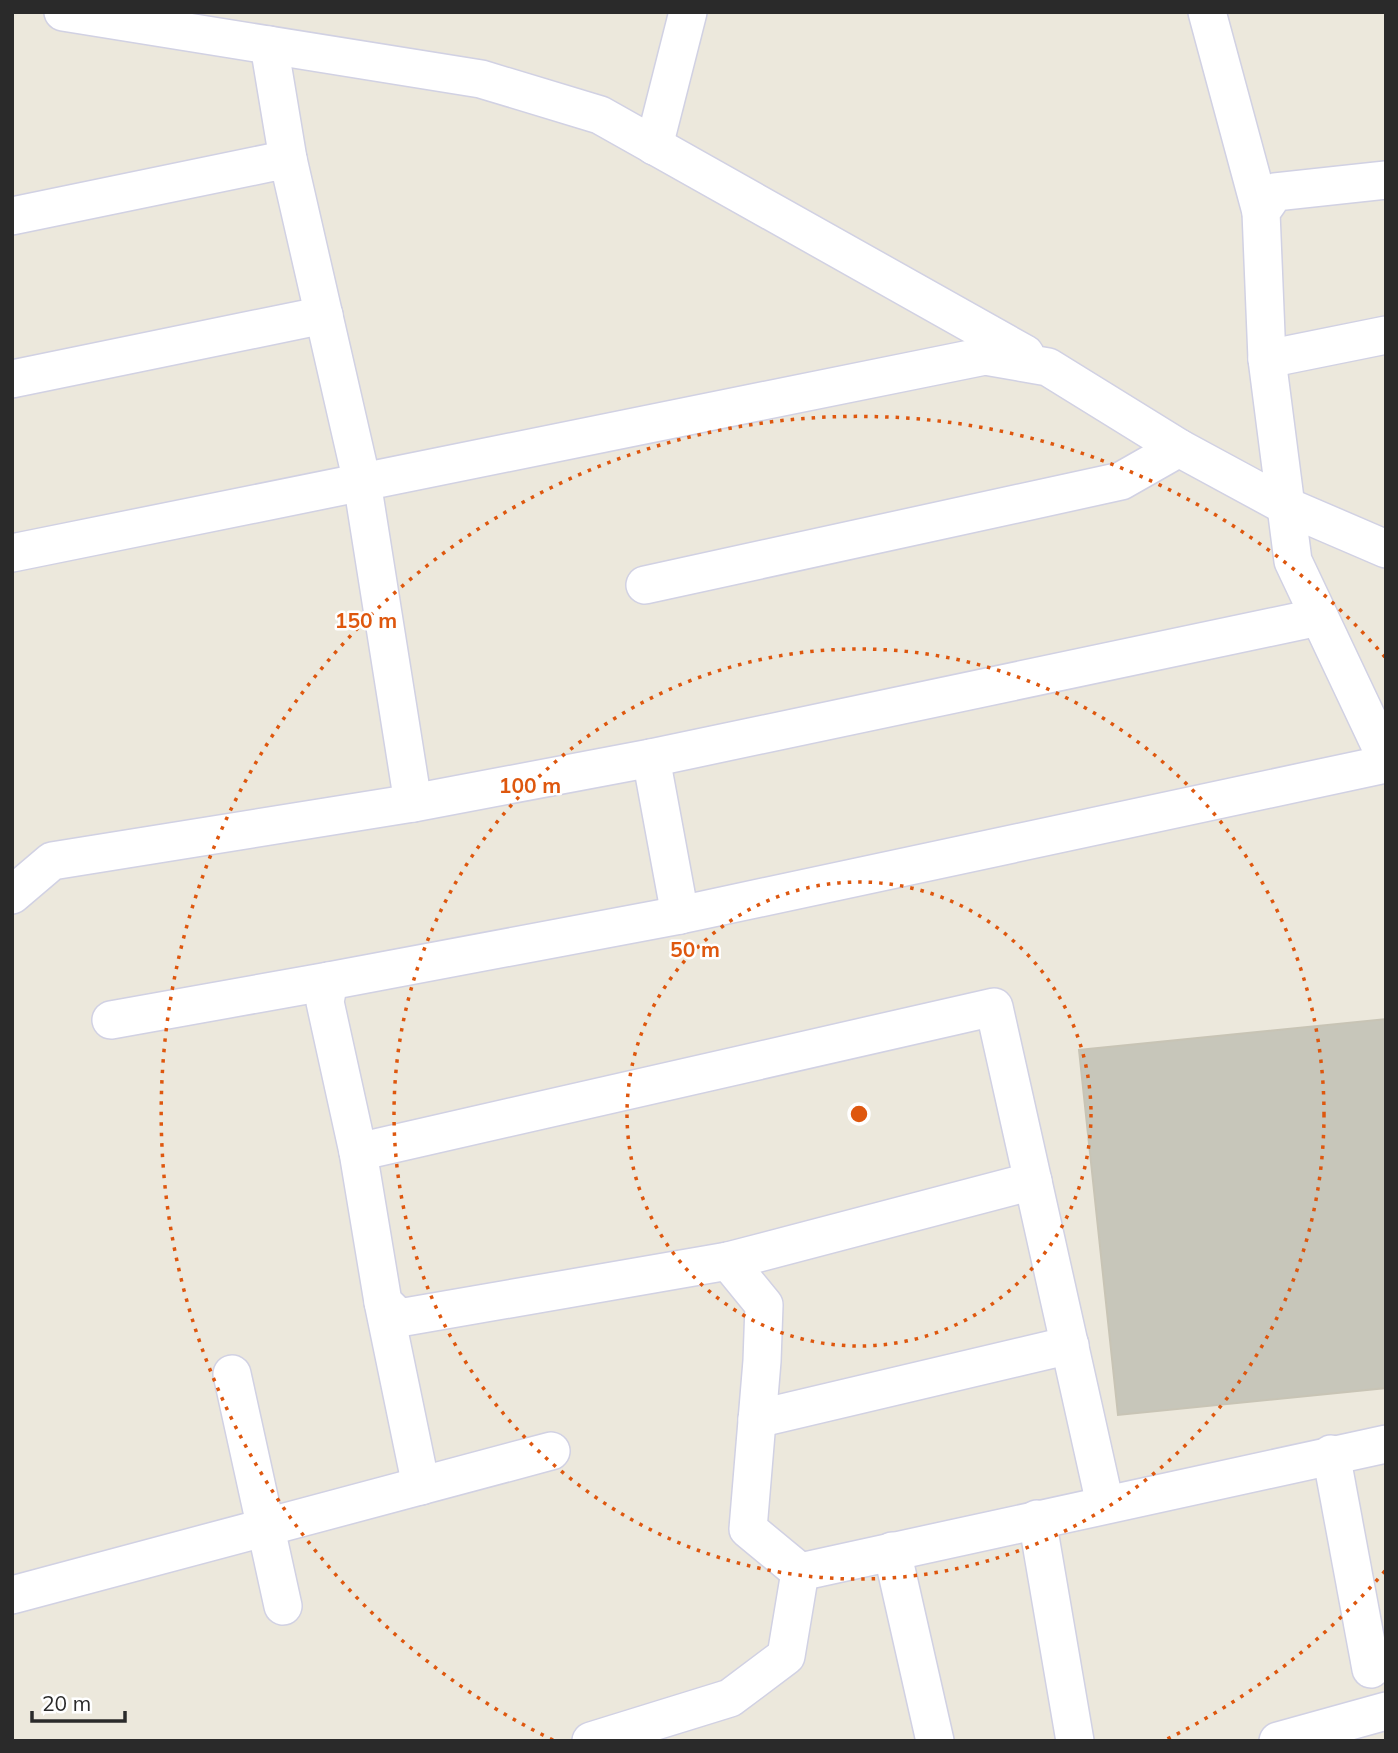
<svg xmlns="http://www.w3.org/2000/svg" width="1398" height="1753" viewBox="0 0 1398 1753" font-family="Mulish,sans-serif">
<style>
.building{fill:#c7c6ba;stroke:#c8c4b5;stroke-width:2}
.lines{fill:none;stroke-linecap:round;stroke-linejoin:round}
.street-casing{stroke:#d1d1e3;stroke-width:40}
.street{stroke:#fff;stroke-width:37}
.ring{fill:none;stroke:#de570e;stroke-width:3.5;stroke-dasharray:3.5 7}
.centre{fill:#de570e;stroke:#fff;stroke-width:3.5}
.ring-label{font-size:21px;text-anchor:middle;font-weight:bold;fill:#de570e;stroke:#fff;stroke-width:5;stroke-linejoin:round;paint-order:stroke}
</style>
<rect width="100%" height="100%" fill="#ece8dc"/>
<polygon class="building" points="1386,1019 1386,1388 1118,1415 1079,1050"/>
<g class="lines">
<defs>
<g id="street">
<polyline points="63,12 481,79 600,115 1025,354"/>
<polyline points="1207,12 1261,212"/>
<polyline points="269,45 288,159"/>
<polyline points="654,146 688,12"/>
<polyline points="1386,180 1275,192 1261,212 1267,359 1293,561 1386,758"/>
<polyline points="12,216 288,159 362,482 413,803"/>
<polyline points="1267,359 1386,335"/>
<polyline points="12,379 324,315"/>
<polyline points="12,553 985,356 1048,367 1179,448 1286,506 1386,549"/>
<polyline points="645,585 1121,481 1179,448"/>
<polyline points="651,758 680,915 1386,764"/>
<polyline points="12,895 52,861 413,803 651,758 1319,617"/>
<polyline points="680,915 329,981 325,1002 358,1152 383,1302 399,1318 728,1261 764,1305 762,1361 748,1529 800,1572 1386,1444"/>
<polyline points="111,1020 329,981"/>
<polyline points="358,1152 994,1007 1105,1504"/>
<polyline points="728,1261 1033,1181"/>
<polyline points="383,1302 421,1486"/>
<polyline points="232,1374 283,1606"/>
<polyline points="757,1419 1070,1345"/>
<polyline points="1331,1454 1371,1669"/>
<polyline points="1037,1519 1075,1741"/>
<polyline points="892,1551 935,1741"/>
<polyline points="12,1595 551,1451"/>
<polyline points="591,1741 730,1698 786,1656 800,1572"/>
<polyline points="1278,1741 1386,1711"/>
</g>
</defs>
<use href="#street" class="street-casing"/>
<use href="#street" class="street"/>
</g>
<g class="ring">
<circle cx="859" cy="1114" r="232"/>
<circle cx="859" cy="1114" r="465"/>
<path d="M1385 1571A697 697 0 0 1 1165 1740M553 1740A697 697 0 1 1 1385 657"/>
</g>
<circle cx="859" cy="1114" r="10" class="centre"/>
<g class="ring-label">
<text x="366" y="628">150 m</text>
<text x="530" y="793">100 m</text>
<text x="695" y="957">50 m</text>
</g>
<rect width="1398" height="1753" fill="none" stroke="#2a2a2a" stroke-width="28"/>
<path d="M32 1711v10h93v-10" fill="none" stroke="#2a2a2a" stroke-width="3.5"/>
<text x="42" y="1711" font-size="21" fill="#2a2a2a" stroke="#ffffff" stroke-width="5" paint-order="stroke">20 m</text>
</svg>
